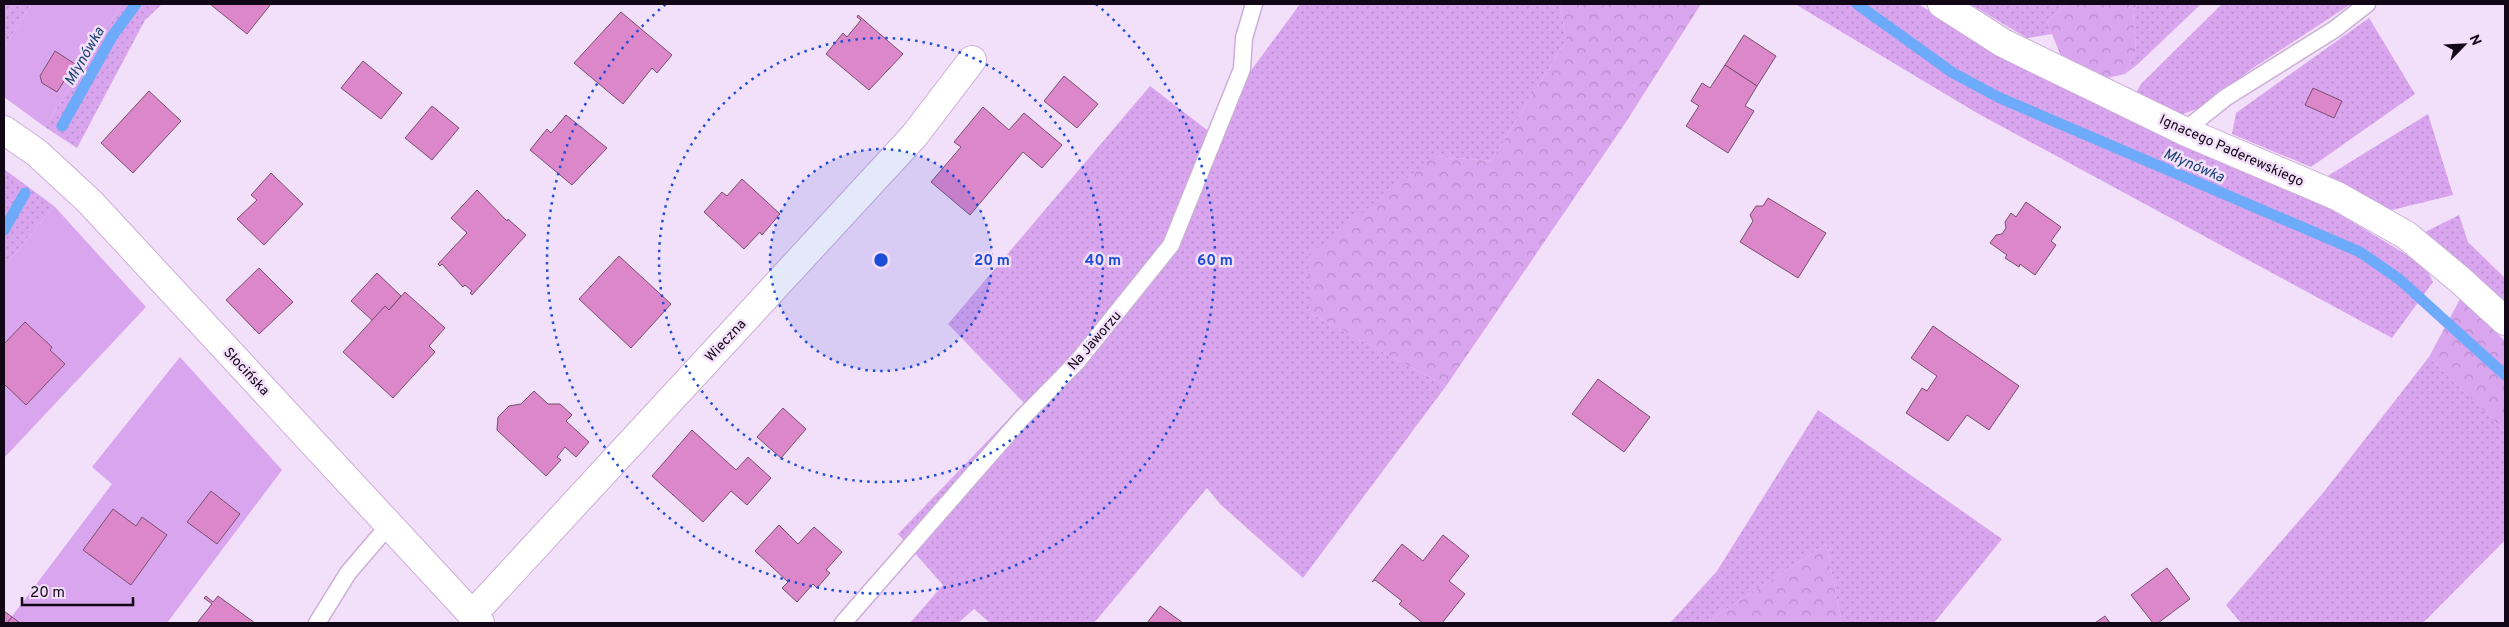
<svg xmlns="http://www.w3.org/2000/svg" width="2509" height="627" viewBox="0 0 2509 627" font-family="Overpass,sans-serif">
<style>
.grass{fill:url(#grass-dots)}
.forest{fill:url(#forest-crowns)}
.garden{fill:#d8a5ee}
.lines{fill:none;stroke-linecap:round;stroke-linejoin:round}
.stream{stroke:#6daafa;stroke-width:11}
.building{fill:#dc87c9;stroke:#78506f}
.service-casing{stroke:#ccaed9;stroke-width:19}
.minor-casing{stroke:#ccaed9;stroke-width:30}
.tertiary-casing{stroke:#ccaed9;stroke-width:30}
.service{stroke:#fff;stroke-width:16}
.minor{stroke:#fff;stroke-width:28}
.tertiary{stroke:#fff;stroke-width:28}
.ring{fill:none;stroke:#1d4ed8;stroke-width:2.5;stroke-dasharray:2.5 5}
.labels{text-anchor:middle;stroke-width:5;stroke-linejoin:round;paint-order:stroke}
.street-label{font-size:14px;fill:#120716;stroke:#f2dffa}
.water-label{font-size:15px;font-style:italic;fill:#194275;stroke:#f2dffa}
.centre{fill:#1d4ed8;stroke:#f2dffa;stroke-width:2.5}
.ring-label{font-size:15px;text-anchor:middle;font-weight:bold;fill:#1d4ed8;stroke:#f2dffa;stroke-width:5;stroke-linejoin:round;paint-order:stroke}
</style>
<defs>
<pattern id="grass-dots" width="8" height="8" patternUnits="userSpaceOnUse" patternTransform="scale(1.25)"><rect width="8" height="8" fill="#d8a5ee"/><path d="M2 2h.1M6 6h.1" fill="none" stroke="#b88dcb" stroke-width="1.8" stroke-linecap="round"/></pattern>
<pattern id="forest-crowns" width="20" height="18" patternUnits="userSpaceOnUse" patternTransform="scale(1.25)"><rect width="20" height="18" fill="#d8a5ee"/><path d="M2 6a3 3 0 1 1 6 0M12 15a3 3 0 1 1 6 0" fill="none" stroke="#b88dcb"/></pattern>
</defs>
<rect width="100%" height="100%" fill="#f2dffa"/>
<g class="grass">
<polygon points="4,4 31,4 4,48"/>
<polygon points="122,4 162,4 145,20 77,148 45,127"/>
<polygon points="1300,4 1560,4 1566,41 1491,161 1435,156 1310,313 1446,386 1303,578 1220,504 1207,488 1094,623 990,623 974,609 958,623 910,623 943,585 898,534 1024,403 948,324 1150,86 1207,130"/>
<polygon points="1795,4 1918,4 2029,71 2318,201 2425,266 2433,282 2392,338 1977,113"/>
<polygon points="1970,4 2067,4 2047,22 2052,34 2027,38"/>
<polygon points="2139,4 2201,4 2138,64 2125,74 2136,50 2133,10"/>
<polygon points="2222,4 2351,4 2253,68 2200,108 2180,115 2136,93 2141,84"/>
<polygon points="2369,18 2415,94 2311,167 2232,134 2236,113"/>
<polygon points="2428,114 2453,195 2392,210 2326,177"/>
<polygon points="4,169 54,206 4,267"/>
<polygon points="2459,215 2468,242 2505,278 2505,311 2421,234"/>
<polygon points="2429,357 2505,432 2505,540 2423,623 2241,623 2226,605 2323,493"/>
<polygon points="1818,410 2002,539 1934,623 1842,623 1826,544 1716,616 1709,623 1670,623 1717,571"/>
</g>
<g class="forest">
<polygon points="1560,4 1701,4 1624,125 1446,386 1310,313 1308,255 1435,156 1491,161 1566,41"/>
<polygon points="2067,4 2139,4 2133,10 2136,50 2125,74 2107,78 2061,56 2047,22"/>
<polygon points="2460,299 2505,341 2505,432 2429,357"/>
<polygon points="1826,544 1842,623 1709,623 1716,616"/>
</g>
<g class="garden">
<polygon points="31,4 122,4 45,127 4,97 4,48"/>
<polygon points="54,206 146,307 4,458 4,267"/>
<polygon points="180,357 282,470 167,623 7,623 112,484 92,467"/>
</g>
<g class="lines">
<g class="stream">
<polyline points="1857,4 1953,73 2000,98 2360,252 2399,279 2505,375"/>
<polyline points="62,126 113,35 136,4"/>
<polyline points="4,230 25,193"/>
</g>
</g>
<g class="building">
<polygon points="210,4 271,4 247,34"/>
<polygon points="621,12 672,55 657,73 652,68 623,104 574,63"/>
<polygon points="858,15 903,54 869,90 826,54 843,33 847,37 861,20 857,17"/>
<polygon points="1744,35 1776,56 1757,86 1725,65"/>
<polygon points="55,51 75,64 57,92 42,83 40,76"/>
<polygon points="363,61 402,93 381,119 341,88"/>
<polygon points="1725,65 1757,86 1745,106 1754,111 1728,153 1686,126 1699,106 1691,101 1702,83 1710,88"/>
<polygon points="1064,76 1098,104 1077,128 1044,101"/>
<polygon points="2313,88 2342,101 2334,118 2305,105"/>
<polygon points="149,91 181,121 133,173 101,143"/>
<polygon points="432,106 459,128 432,160 405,138"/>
<polygon points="983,107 1009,130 1024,113 1062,145 1042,168 1023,152 970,215 931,182 961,147 954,142"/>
<polygon points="566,115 607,148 572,185 530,150 547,129 551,133"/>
<polygon points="271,173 303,204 264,245 237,219 257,200 251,195"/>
<polygon points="742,179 780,214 762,235 760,232 744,249 704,212 722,192 727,196"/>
<polygon points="477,190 507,221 508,219 526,235 472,295 470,293 472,291 465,285 463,287 442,264 440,266 438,264 467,233 451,218"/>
<polygon points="1768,198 1826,233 1798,278 1740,242 1753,221 1750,215 1756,206 1763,206"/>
<polygon points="2026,202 2061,227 2051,241 2056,245 2035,275 2020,264 2019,267 2005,258 2007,255 1990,243 1996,235 2002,234 2006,228 2005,222 2011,213 2016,217"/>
<polygon points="619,256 671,304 631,348 579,299"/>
<polygon points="259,268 293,302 259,334 226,300"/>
<polygon points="377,273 401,296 389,310 385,306 373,321 351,301"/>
<polygon points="405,292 445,328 429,346 435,352 393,398 343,352 385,306 389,310"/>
<polygon points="25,322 52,347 50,350 65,364 26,405 4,384 4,344"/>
<polygon points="1933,326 2019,386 1989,430 1967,415 1948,441 1906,413 1922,388 1927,391 1937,376 1911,358"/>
<polygon points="1598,379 1650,417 1624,452 1572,414"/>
<polygon points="534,391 548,404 560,404 572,415 566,421 589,442 576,457 565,447 557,457 561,460 546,476 497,430 498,417 509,406 521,404"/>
<polygon points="783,408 806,429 781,458 757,437"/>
<polygon points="692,430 736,470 748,457 771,478 747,505 731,491 703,522 652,476"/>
<polygon points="211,491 240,514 217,544 187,522"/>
<polygon points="113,509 136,526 142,517 167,535 131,585 83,550"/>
<polygon points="779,525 798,544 814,527 842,552 826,570 830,573 817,588 813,584 797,602 782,588 788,582 755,551"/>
<polygon points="1443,535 1469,556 1449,581 1465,594 1442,623 1423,623 1399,604 1402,601 1375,580 1372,582 1402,544 1423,561"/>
<polygon points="2167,568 2190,599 2158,623 2153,623 2131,595"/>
<polygon points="206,596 213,602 218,596 255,623 197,623 212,604 204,598"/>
<polygon points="1160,606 1183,623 1147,623"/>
<polygon points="4,611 12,617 7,623 4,623"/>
<polygon points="2105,616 2110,623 2095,623"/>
<polygon points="12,617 20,623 7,623"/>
</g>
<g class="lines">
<defs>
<g id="service">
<polyline points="2184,131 2225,98 2335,29 2367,4"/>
<polyline points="317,623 348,573 389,525"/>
<polyline points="843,623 1022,418 1077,362 1171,245 1242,69 1244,38 1254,4"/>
</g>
<g id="minor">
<polyline points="1942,4 2003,43 2110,95 2184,131 2337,196 2406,235 2459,279 2505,321"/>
<polyline points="472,615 914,136 972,60"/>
</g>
<polyline id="tertiary" points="4,130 37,153 90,202 480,623"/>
</defs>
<use href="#service" class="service-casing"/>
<use href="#minor" class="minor-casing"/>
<use href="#tertiary" class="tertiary-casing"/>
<use href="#service" class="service"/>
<use href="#minor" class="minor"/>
<use href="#tertiary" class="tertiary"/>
</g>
<circle cx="881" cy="260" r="111" fill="#1d4ed8" fill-opacity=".12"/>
<g class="ring">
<circle cx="881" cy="260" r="111"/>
<circle cx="881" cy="260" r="222"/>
<path d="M1096 4A334 334 0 1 1 666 4"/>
</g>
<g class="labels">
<g class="street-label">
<text transform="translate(2232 150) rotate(24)" y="5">Ignacego Paderewskiego</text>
<text transform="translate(725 340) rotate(-47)" y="5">Wieczna</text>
<text transform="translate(1094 340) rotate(-49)" y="5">Na Jaworzu</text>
<text transform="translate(247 371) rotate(47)" y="5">Słocińska</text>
</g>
<g class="water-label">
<text transform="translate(84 56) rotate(-60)" y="5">Młynówka</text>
<text transform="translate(2194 165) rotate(23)" y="5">Młynówka</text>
</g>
</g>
<circle cx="881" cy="260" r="8" class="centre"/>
<g class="ring-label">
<text x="992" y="265">20 m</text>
<text x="1103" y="265">40 m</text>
<text x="1215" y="265">60 m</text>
</g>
<rect width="2509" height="627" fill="none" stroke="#120716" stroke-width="10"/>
<g transform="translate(2464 45) rotate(66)" stroke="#f2dffa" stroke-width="4" paint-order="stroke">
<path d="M0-4L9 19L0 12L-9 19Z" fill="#120716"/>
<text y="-8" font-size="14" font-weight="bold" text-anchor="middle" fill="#120716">N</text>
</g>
<path d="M22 597v8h111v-8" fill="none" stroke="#120716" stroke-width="2.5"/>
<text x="30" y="597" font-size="15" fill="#120716" stroke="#f2dffa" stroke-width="4" paint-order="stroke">20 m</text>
</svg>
